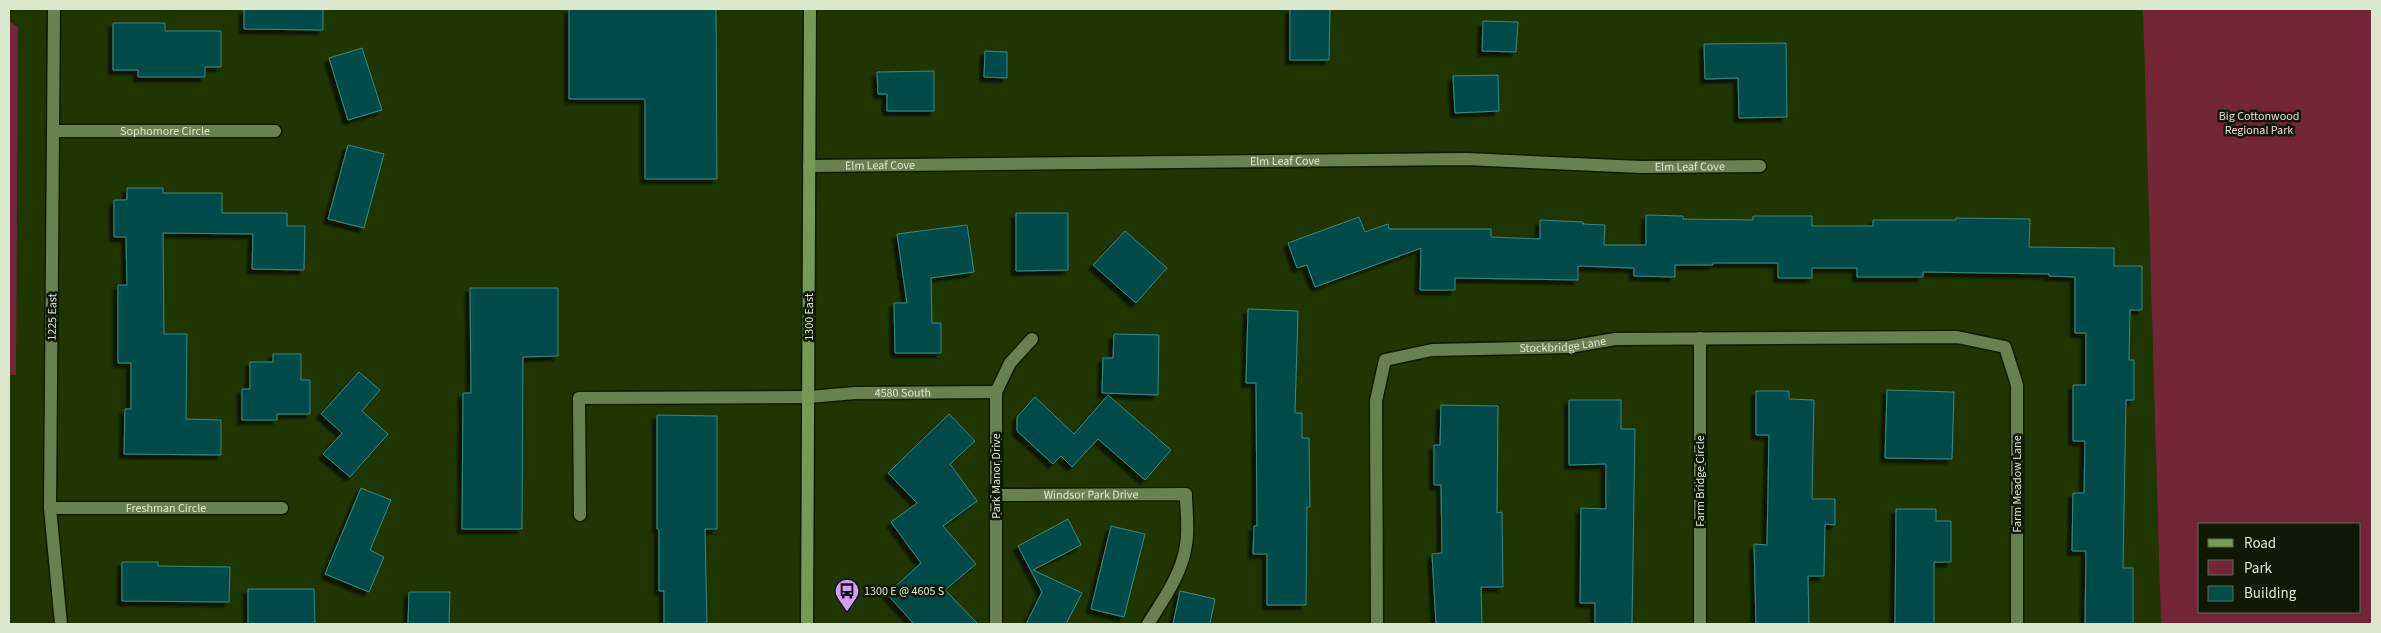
<svg xmlns="http://www.w3.org/2000/svg" width="2381" height="633" viewBox="0 0 2381 633" font-family="'Source Sans 3',sans-serif">
<style>
.green{fill:#722636;fill-rule:evenodd}
.building{fill:#044c4a;stroke:#388a86;filter:url(#shadow)}
.lines{fill:none;stroke-linecap:round;stroke-linejoin:round}
.service-casing{stroke:#0b1b00;stroke-width:15}
.minor-casing{stroke:#0b1b00;stroke-width:15}
.secondary-casing{stroke:#0b1b00;stroke-width:15}
.service{stroke:#68824f;stroke-width:12}
.minor{stroke:#68824f;stroke-width:12}
.secondary{stroke:#779857;stroke-width:12}
.labels{text-anchor:middle;stroke-width:5;stroke-linejoin:round;paint-order:stroke}
.park-label{font-size:12px;fill:#f4d5d8;stroke:#0f1906}
.street-label{font-size:12px;fill:#dbeacf;stroke:#0f1906}
.poi-label{font-size:12px;fill:#dbeacf;stroke:#0f1906;text-anchor:start}
</style>
<defs>
<filter id="shadow"><feDropShadow dx="-4.5" dy="4.5" stdDeviation="1" flood-color="#0009"/></filter>
</defs>
<rect width="100%" height="100%" fill="#1f3502"/>
<g class="green">
<path d="M 2143,9 L 2372,9 L 2372,624 L 2161,624 ZM 2200,524 L 2360,524 L 2360,612 L 2200,612 Z"/>
<polygon points="9,21 18,27 16,375 9,375"/>
</g>
<g class="building">
<polygon points="244,9 323,9 323,30 244,29"/>
<polygon points="569,9 716,9 717,179 645,179 645,99 569,99"/>
<polygon points="1290,9 1330,9 1329,60 1290,60"/>
<polygon points="1483,21 1518,22 1516,52 1482,51"/>
<polygon points="113,23 165,23 165,31 221,31 221,67 205,67 205,77 138,77 138,70 113,70"/>
<polygon points="1786,43 1787,117 1739,118 1738,78 1705,79 1704,44"/>
<polygon points="362,48 382,110 348,120 329,58"/>
<polygon points="985,51 1007,52 1007,78 984,77"/>
<polygon points="934,71 934,111 887,111 887,94 878,94 877,72"/>
<polygon points="1498,75 1499,111 1455,113 1453,76"/>
<polygon points="348,145 384,154 364,228 328,219"/>
<polygon points="127,188 163,188 163,193 222,193 222,213 287,213 287,226 305,226 304,270 252,269 253,234 163,233 164,334 187,334 186,419 221,420 221,455 124,454 125,409 131,409 131,363 118,363 118,285 127,285 126,237 114,237 114,200 127,200"/>
<polygon points="1016,213 1068,213 1068,270 1016,271"/>
<polygon points="1646,215 1683,216 1683,219 1753,220 1753,216 1812,216 1812,226 1873,226 1873,220 1956,220 1956,218 2030,219 2029,247 2114,248 2114,266 2142,266 2142,310 2130,310 2129,360 2134,360 2134,400 2126,400 2123,568 2133,568 2133,624 2085,624 2086,551 2072,551 2073,493 2084,493 2085,441 2073,441 2073,385 2086,385 2086,333 2075,333 2075,277 2049,276 2049,274 1923,272 1923,277 1857,277 1857,268 1812,268 1812,278 1778,278 1778,263 1713,263 1713,265 1675,265 1675,277 1634,276 1634,268 1578,266 1578,280 1455,278 1455,290 1420,290 1421,248 1315,287 1307,265 1297,268 1288,243 1359,217 1365,232 1388,224 1389,229 1491,229 1491,237 1540,239 1540,220 1583,222 1583,224 1605,225 1604,245 1646,245"/>
<polygon points="967,225 974,272 931,278 932,323 941,323 941,353 895,353 894,303 907,303 897,234"/>
<polygon points="1125,231 1167,268 1136,303 1093,265"/>
<polygon points="470,288 558,288 558,356 523,357 522,529 462,529 463,393 471,393"/>
<polygon points="1248,309 1298,311 1295,413 1302,413 1302,438 1309,438 1310,507 1307,507 1306,605 1267,605 1267,554 1253,554 1254,526 1257,526 1256,383 1246,383"/>
<polygon points="1114,334 1159,335 1158,395 1102,393 1103,358 1113,358"/>
<polygon points="273,354 301,354 301,380 310,380 310,414 277,414 277,420 242,420 242,389 250,389 250,362 273,362"/>
<polygon points="359,372 380,390 362,411 388,434 350,477 323,454 342,433 321,414"/>
<polygon points="1887,390 1954,392 1952,459 1885,458"/>
<polygon points="1756,391 1789,391 1789,399 1814,400 1812,499 1835,499 1835,525 1825,524 1824,576 1808,576 1809,624 1756,624 1754,544 1767,545 1769,435 1756,435"/>
<polygon points="1108,395 1171,450 1145,480 1098,439 1072,467 1061,456 1053,464 1017,431 1017,417 1035,397 1074,434"/>
<polygon points="1569,400 1621,400 1621,429 1635,429 1632,624 1595,624 1595,603 1580,603 1581,508 1606,509 1606,464 1569,465"/>
<polygon points="1441,405 1498,406 1497,513 1502,512 1503,587 1481,587 1482,624 1436,624 1432,554 1442,553 1441,485 1434,485 1434,445 1440,445"/>
<polygon points="949,414 975,441 950,464 977,501 943,526 976,564 945,590 978,624 914,624 887,594 921,563 891,522 917,503 888,473"/>
<polygon points="657,415 717,416 717,529 705,529 707,624 664,624 664,591 659,591 659,529 657,529"/>
<polygon points="361,488 391,500 370,550 384,557 369,592 325,574"/>
<polygon points="1896,509 1936,509 1936,521 1951,521 1951,562 1934,562 1934,624 1895,624"/>
<polygon points="1068,519 1081,545 1033,570 1082,593 1066,624 1026,624 1042,592 1018,546"/>
<polygon points="1111,526 1145,534 1124,617 1091,609"/>
<polygon points="122,562 158,562 158,566 230,567 229,602 122,601"/>
<polygon points="248,589 314,589 315,624 248,624"/>
<polygon points="1180,591 1215,599 1210,624 1173,624"/>
<polygon points="409,592 450,592 449,624 408,624"/>
</g>
<g class="lines">
<defs>
<polyline id="service" points="580,515 579,398 809,397"/>
<g id="minor">
<polyline points="54,9 50,508 61,624"/>
<path id="s1" d="M 54,131 L 275,131"/>
<path id="s2" d="M 809,166 L 1466,159 L 1641,167 L 1760,166"/>
<path id="s3" d="M 809,397 L 855,393 L 996,392"/>
<path id="s4" d="M 996,495 L 1186,494 C 1186,511 1189,528 1186,545 C 1182,574 1163,600 1148,624"/>
<path id="s5" d="M 50,508 L 282,508"/>
<polyline points="996,624 996,392 1010,363 1032,339"/>
<path id="s6" d="M 1377,624 L 1376,401 L 1385,360 L 1432,350 L 1569,347 L 1615,339 L 1957,337 L 2005,347 L 2017,385 L 2017,624"/>
<polyline points="1700,624 1700,338"/>
</g>
<polyline id="secondary" points="807,624 810,9"/>
</defs>
<use href="#service" class="service-casing"/>
<use href="#minor" class="minor-casing"/>
<use href="#secondary" class="secondary-casing"/>
<use href="#service" class="service"/>
<use href="#minor" class="minor"/>
<use href="#secondary" class="secondary"/>
</g>
<defs>
<symbol id="bus-pin" viewBox="-11 -11 22 30"><path d="M0 17L-7.5 6A9.5 9.5 0 1 1 7.5 6Z" fill="#d59cfb" stroke="#0f1906"/><path d="M-5-6H5V4H4V6H2V4H-2V6H-4V4H-5ZM-3.5-4V0h7V-4ZM-3.5 1.2v1.5H-2V1.2ZM2 1.2v1.5H3.5V1.2Z" fill="#111"/></symbol>
</defs>
<g fill-rule="evenodd">
<use href="#bus-pin" x="833" y="577" width="28" height="38"/>
</g>
<g class="labels">
<g class="park-label">
<text x="2259" y="120">Big Cottonwood<tspan x="2259" dy="14">Regional Park</tspan></text>
</g>
<g class="street-label">
<text dy="4" stroke="none"><textPath href="#s1" startOffset="111">Sophomore Circle</textPath></text>
<text dy="4" stroke="none"><textPath href="#s2" startOffset="476">Elm Leaf Cove</textPath></text>
<text dy="4" stroke="none"><textPath href="#s2" startOffset="71">Elm Leaf Cove</textPath></text>
<text dy="4" stroke="none"><textPath href="#s2" startOffset="881">Elm Leaf Cove</textPath></text>
<text transform="translate(52 317) rotate(-89)" y="4">1225 East</text>
<text transform="translate(809 317) rotate(-90)" y="4">1300 East</text>
<text dy="4" stroke="none"><textPath href="#s6" startOffset="444">Stockbridge Lane</textPath></text>
<text dy="4" stroke="none"><textPath href="#s3" startOffset="94">4580 South</textPath></text>
<text transform="translate(996 476) rotate(-90)" y="4">Park Manor Drive</text>
<text transform="translate(1700 481) rotate(-90)" y="4">Farm Bridge Circle</text>
<text transform="translate(2017 484) rotate(-90)" y="4">Farm Meadow Lane</text>
<text dy="4" stroke="none"><textPath href="#s4" startOffset="95">Windsor Park Drive</textPath></text>
<text dy="4" stroke="none"><textPath href="#s5" startOffset="116">Freshman Circle</textPath></text>
</g>
<g class="poi-label">
<text x="864" y="595">1300 E @ 4605 S</text>
</g>
</g>
<rect width="2381" height="633" fill="none" stroke="#dbeacf" stroke-width="20"/>
<rect x="2198" y="523" width="162" height="90" fill="#0f1906" stroke="#616d56"/>
<rect x="2208" y="539" width="25" height="8" fill="#779857" stroke="#616d56"/>
<text x="2244" y="548" font-size="15" fill="#dbeacf">Road</text>
<rect x="2208" y="560" width="25" height="15" fill="#722636" stroke="#616d56"/>
<text x="2244" y="573" font-size="15" fill="#dbeacf">Park</text>
<rect x="2208" y="586" width="25" height="15" fill="#044c4a" stroke="#616d56"/>
<text x="2244" y="598" font-size="15" fill="#dbeacf">Building</text>
</svg>
